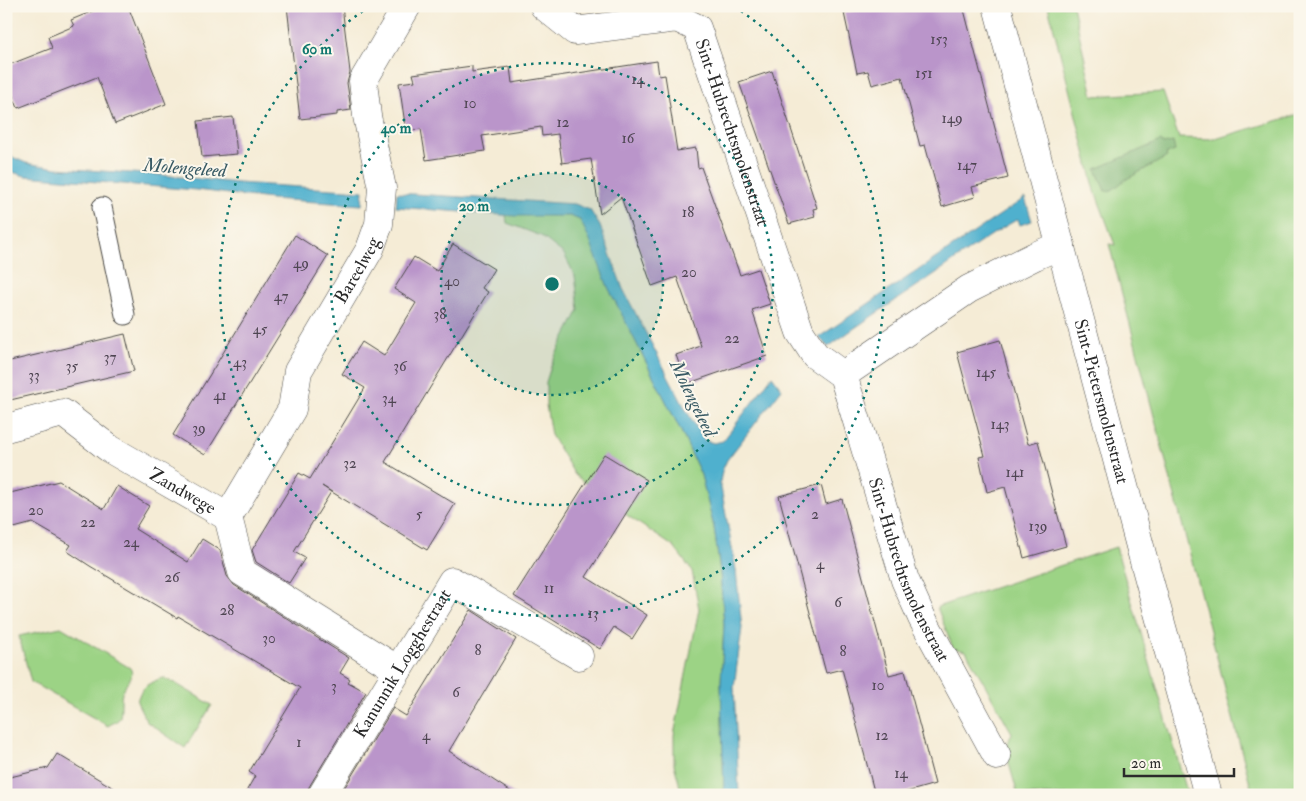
<svg xmlns="http://www.w3.org/2000/svg" width="1306" height="801" viewBox="0 0 1306 801" font-family="'IM FELL Double Pica',serif">
<style>
.green{fill:#9cd385;stroke:#647f58}
.forest{fill:#7db572;stroke:#54704e}
.water{fill:#4fb0ce;stroke:#3d6e7c}
.building{fill:#ba95ca}
.lines{fill:none;stroke-linecap:round;stroke-linejoin:round}
.service-casing{stroke:#494845;stroke-width:21}
.minor-casing{stroke:#494845;stroke-width:29}
.service{stroke:#fff;stroke-width:19}
.minor{stroke:#fff;stroke-width:28}
.ring{fill:none;stroke:#0f766e;stroke-width:2.5;stroke-dasharray:2.5 5}
.labels{text-anchor:middle;stroke-width:4;stroke-linejoin:round;paint-order:stroke}
.number-label{font-size:15px;fill:#4f4653}
.street-label{font-size:18px;fill:#2b2b2b;stroke:#fbf7ec}
.water-label{font-size:19px;font-style:italic;fill:#385a64;stroke:#fbf7ec}
.centre{fill:#0f766e;stroke:#fbf7ec;stroke-width:2.5}
.ring-label{font-size:15px;text-anchor:middle;font-weight:bold;fill:#0f766e;stroke:#fbf7ec;stroke-width:4;stroke-linejoin:round;paint-order:stroke}
</style>
<rect width="100%" height="100%" fill="#fbf7ec"/>
<filter id="ink" filterUnits="userSpaceOnUse"><feTurbulence type="fractalNoise" baseFrequency=".02" numOctaves="2"/><feDisplacementMap in="SourceGraphic" scale="10" xChannelSelector="R" yChannelSelector="G"/><feConvolveMatrix kernelMatrix="1 2 1 2 8 2 1 2 1" color-interpolation-filters="sRGB"/></filter>
<filter id="wash" filterUnits="userSpaceOnUse"><feTurbulence type="fractalNoise" baseFrequency=".0096" numOctaves="4" result="noise"/><feDisplacementMap in="SourceGraphic" scale="20" xChannelSelector="R" yChannelSelector="G"/><feGaussianBlur stdDeviation="1.12" result="paint"/><feColorMatrix in="noise" values="0 0 0 0 0 0 0 0 0 0 0 0 0 0 0 0 0 1.4 0 .05"/><feComposite in="paint" operator="in"/></filter>
<g filter="url(#wash)">
<rect width="100%" height="100%" fill="#f5ecd6"/>
<g class="green">
<polygon points="1048,6 1073,6 1093,96 1163,92 1179,138 1215,139 1300,114 1300,795 1253,795 1109,244 1115,245 1095,191"/>
<polygon points="506,215 570,216 580,220 588,235 608,287 681,431 701,475 714,527 720,572 724,625 721,682 724,795 682,795 674,764 674,735 699,609 692,571 674,547 628,516 575,475 551,435 546,405 546,382 553,360 579,310 575,276 564,254 541,236 507,223"/>
<polygon points="1116,547 1188,795 1018,795 1005,750 1012,733 966,651 953,648 937,607"/>
<path d="M 61,627 L 130,668 C 136,677 124,684 122,693 C 120,700 122,709 120,717 C 118,722 112,723 108,726 L 31,682 L 19,636 Z"/>
<path d="M 163,678 L 173,682 L 212,705 L 185,748 L 147,722 L 137,702 C 140,688 149,682 163,678 Z"/>
</g>
<polygon class="forest" points="1161,141 1163,144 1173,142 1175,151 1166,154 1167,157 1125,180 1112,190 1105,191 1096,169"/>
<g class="water">
<polygon points="6,151 10,156 26,163 57,168 161,175 238,183 363,191 362,205 271,199 196,190 25,176 6,170"/>
<polygon points="397,193 575,204 590,210 600,226 623,289 686,410 704,440 714,443 723,441 772,376 782,389 727,460 722,471 720,482 736,570 742,628 734,687 739,795 724,795 721,682 724,625 720,572 714,527 701,475 681,431 608,287 588,236 580,220 570,216 515,216 396,207"/>
<path d="M 1025,198 L 1032,221 L 1020,225 L 1018,219 C 987,236 959,258 929,278 C 895,301 861,323 828,347 L 819,337 Z"/>
</g>
<g id="blocks">
<g class="building">
<polygon points="105,6 128,6 166,104 115,124 97,77 18,108 6,79 6,66 52,48 48,37 74,26 71,20"/>
<polygon points="287,6 342,6 350,72 347,83 351,110 337,112 337,115 300,119"/>
<polygon points="866,6 963,6 1008,178 972,187 975,197 942,207 925,145 920,146 902,77 872,85 868,71 857,73 844,13"/>
<polygon points="657,61 659,76 665,75 677,151 696,148 698,168 701,167 740,275 758,269 770,304 752,310 767,356 686,384 676,355 701,346 677,277 652,286 621,197 600,214 591,159 562,163 558,134 542,136 541,127 482,136 485,151 426,160 421,129 406,131 399,83 415,81 413,74 472,66 472,72 510,67 512,83"/>
<polygon points="772,71 817,208 813,209 815,217 789,224 739,82"/>
<polygon points="233,117 237,154 202,157 198,121"/>
<polygon points="295,235 328,256 205,455 173,435"/>
<polygon points="453,244 494,269 482,288 488,292 385,462 455,504 427,550 322,486 331,492 294,552 305,558 289,583 256,562 252,550 299,473 310,479 365,388 342,374 362,342 384,356 416,303 394,289 414,257 437,271"/>
<polygon points="125,334 134,371 6,401 6,362"/>
<polygon points="1000,340 1028,444 1038,441 1066,546 1024,558 1005,487 987,492 979,457 985,456 957,352"/>
<polygon points="604,454 647,480 586,577 647,615 632,639 614,627 600,649 514,596"/>
<polygon points="59,481 104,509 117,486 149,506 135,529 188,562 202,539 220,550 227,576 234,585 349,658 340,673 350,679 348,682 366,692 309,787 306,795 244,795 255,776 249,772 300,688 178,616 177,618 90,566 67,551 71,545 33,523 14,528 13,526 6,527 6,494"/>
<polygon points="821,485 826,504 842,499 889,675 905,671 935,784 896,795 875,795 842,669 826,673 779,496"/>
<polygon points="471,610 516,639 449,751 516,795 340,795 393,708 406,716"/>
<polygon points="57,754 125,795 6,795 6,778 48,768"/>
</g>
</g>
</g>
<g filter="url(#ink)">
<use href="#blocks" fill-opacity="0" stroke="#494845" stroke-width="1"/>
<g class="lines">
<defs>
<polyline id="service" points="102,207 125,315"/>
<g id="minor">
<path id="s1" d="M 544,6 L 575,31 L 677,18 L 697,28 L 800,332 L 815,355 L 843,375 L 969,289 L 1035,256 L 1061,245"/>
<path id="s2" d="M 997,6 L 1142,554 L 1208,795"/>
<path id="s3" d="M 843,375 L 905,580 L 922,618 L 997,756"/>
<path id="s4" d="M 6,428 L 63,413 L 110,449 L 228,517 L 242,572 L 398,670"/>
<path id="s5" d="M 228,517 L 292,409 L 298,371 L 370,249 L 379,224 L 382,188 L 367,116 L 363,81 L 407,6"/>
<path id="s6" d="M 322,795 L 452,581 L 579,656"/>
</g>
</defs>
<use href="#service" class="service-casing"/>
<use href="#minor" class="minor-casing"/>
<use href="#service" class="service"/>
<use href="#minor" class="minor"/>
</g>
</g>
<circle cx="552" cy="284" r="111" fill="#0f766e" fill-opacity=".12"/>
<g class="ring">
<circle cx="552" cy="284" r="111"/>
<circle cx="552" cy="284" r="221"/>
<path d="M735 7A332 332 0 1 1 369 7"/>
</g>
<g class="labels">
<g class="number-label">
<text x="939" y="44">153</text>
<text x="924" y="78">151</text>
<text x="638" y="84">14</text>
<text x="470" y="108">10</text>
<text x="952" y="123">149</text>
<text x="563" y="127">12</text>
<text x="628" y="143">16</text>
<text x="967" y="170">147</text>
<text x="688" y="217">18</text>
<text x="301" y="268">49</text>
<text x="689" y="277">20</text>
<text x="452" y="286">40</text>
<text x="281" y="301">47</text>
<text x="440" y="319">38</text>
<text x="260" y="334">45</text>
<text x="732" y="343">22</text>
<text x="110" y="362">37</text>
<text x="240" y="367">43</text>
<text x="72" y="371">35</text>
<text x="400" y="371">36</text>
<text x="986" y="377">145</text>
<text x="34" y="380">33</text>
<text x="220" y="400">41</text>
<text x="389" y="403">34</text>
<text x="1000" y="429">143</text>
<text x="199" y="433">39</text>
<text x="350" y="468">32</text>
<text x="1015" y="477">141</text>
<text x="36" y="515">20</text>
<text x="419" y="519">5</text>
<text x="815" y="519">2</text>
<text x="88" y="527">22</text>
<text x="1038" y="531">139</text>
<text x="131" y="547">24</text>
<text x="820" y="569">4</text>
<text x="172" y="582">26</text>
<text x="549" y="593">11</text>
<text x="838" y="607">6</text>
<text x="227" y="615">28</text>
<text x="593" y="618">13</text>
<text x="269" y="643">30</text>
<text x="478" y="655">8</text>
<text x="843" y="656">8</text>
<text x="878" y="690">10</text>
<text x="334" y="691">3</text>
<text x="456" y="697">6</text>
<text x="426" y="740">4</text>
<text x="882" y="740">12</text>
<text x="299" y="747">1</text>
<text x="901" y="778">14</text>
</g>
<g class="street-label">
<text dy="6" stroke="none"><textPath href="#s1" startOffset="275">Sint-Hubrechtsmolenstraat</textPath></text>
<text dy="6" stroke="none"><textPath href="#s5" startOffset="281">Bareelweg</textPath></text>
<text dy="6" stroke="none"><textPath href="#s2" startOffset="409">Sint-Pietersmolenstraat</textPath></text>
<text dy="6" stroke="none"><textPath href="#s4" startOffset="202">Zandwege</textPath></text>
<text dy="6" stroke="none"><textPath href="#s3" startOffset="206">Sint-Hubrechtsmolenstraat</textPath></text>
<text dy="6" stroke="none"><textPath href="#s6" startOffset="154">Kanunnik Logghestraat</textPath></text>
</g>
<g class="water-label">
<text transform="translate(185 167) rotate(4)" y="7">Molengeleed</text>
<text transform="translate(694 398) rotate(64)" y="7">Molengeleed</text>
</g>
</g>
<circle cx="552" cy="284" r="8" class="centre"/>
<g class="ring-label">
<text x="317" y="54">60 m</text>
<text x="396" y="133">40 m</text>
<text x="474" y="211">20 m</text>
</g>
<rect width="1306" height="801" fill="none" stroke="#fbf7ec" stroke-width="25"/>
<path d="M1124 768v8h110v-8" fill="none" stroke="#2b2b2b" stroke-width="2.5"/>
<text x="1131" y="768" font-size="15" fill="#2b2b2b" stroke="#fbf7ec" stroke-width="4" paint-order="stroke">20 m</text>
</svg>
